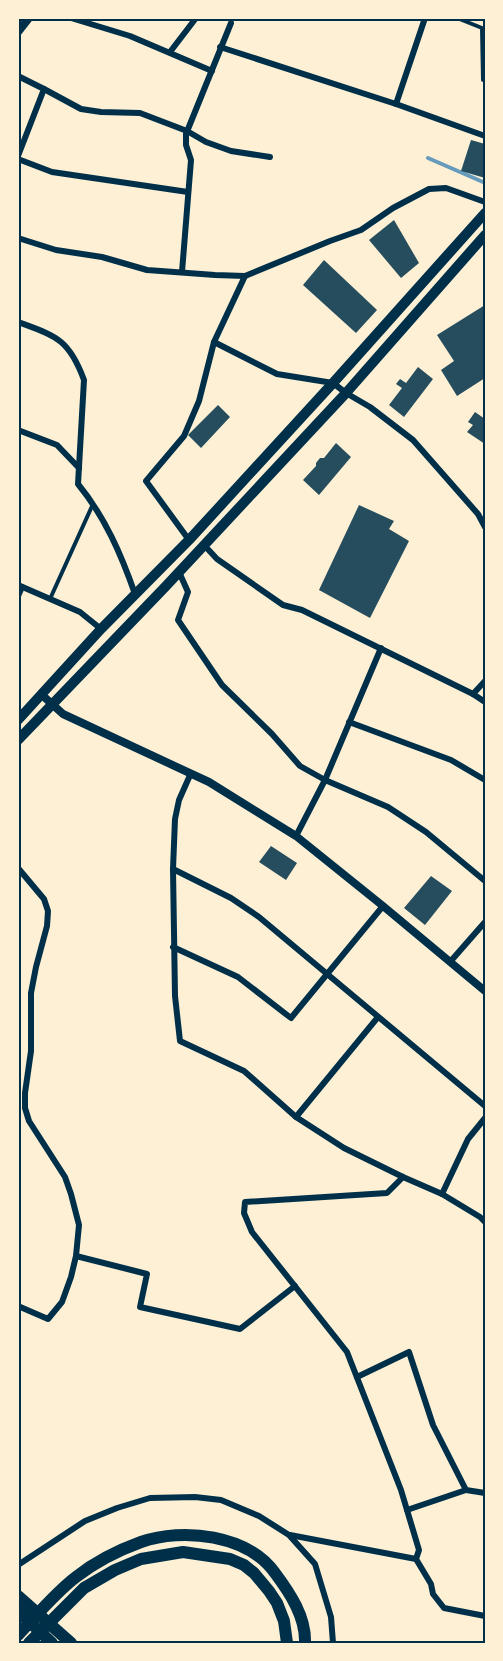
<svg xmlns="http://www.w3.org/2000/svg" width="503" height="1661" viewBox="0 0 503 1661" font-family="'Sofia Sans Condensed',sans-serif">
<style>
.lines{fill:none;stroke-linecap:round;stroke-linejoin:round}
.stream{stroke:#669bbc;stroke-width:4}
.building{fill:#264d5e}
.service{stroke:#003049;stroke-width:4}
.minor{stroke:#003049;stroke-width:6}
.tertiary{stroke:#003049;stroke-width:8}
.primary{stroke:#003049;stroke-width:10}
.trunk{stroke:#003049;stroke-width:12}
.motorway{stroke:#003049;stroke-width:12}
.neatline{fill:none;stroke:#003049;stroke-width:2}
</style>
<rect width="100%" height="100%" fill="#fdf0d5"/>
<g class="lines">
<polyline class="stream" points="428,158 483,182"/>
</g>
<g class="building">
<polygon points="471,140 485,144 485,178 461,171"/>
<polygon points="394,220 419,263 401,278 369,240"/>
<polygon points="324,260 377,310 356,333 303,285"/>
<polygon points="485,305 485,378 457,396 441,370 454,361 437,335"/>
<polygon points="418,367 433,379 404,417 389,405 402,388 396,384 400,379 406,383"/>
<polygon points="218,405 230,417 201,448 188,435"/>
<polygon points="475,412 485,419 485,444 467,432 473,425 468,422"/>
<polygon points="336,443 351,457 319,495 303,480 316,466 316,463 320,458 324,458"/>
<polygon points="359,505 394,521 389,529 409,541 370,618 319,590"/>
<polygon points="271,846 297,863 286,880 259,862"/>
<polygon points="431,876 452,891 425,925 404,908"/>
</g>
<g class="lines">
<g class="service">
<polyline points="457,18 482,28 483,80 485,80"/>
<polyline points="50,599 93,504"/>
</g>
<g class="minor">
<polyline points="71,18 130,36 212,71"/>
<polyline points="220,47 396,104 485,136"/>
<polyline points="170,52 196,18"/>
<polyline points="18,76 44,89 18,156"/>
<polyline points="44,89 81,109 101,112 140,113 187,131 206,142 231,151 270,157"/>
<polyline points="396,104 425,18"/>
<polyline points="18,159 52,172 188,192"/>
<polyline points="18,238 56,250 102,257 147,270 215,275 245,276 330,241 361,230 393,208 429,189 446,188 485,202"/>
<polyline points="182,272 191,160 186,145 186,134 231,23"/>
<path d="M 18,322 C 56,336 69,339 84,380 L 78,484 C 105,517 121,554 135,594"/>
<polyline points="214,342 277,374 333,383 346,393 370,407 413,440 478,514 485,527"/>
<polyline points="18,430 57,445 79,468"/>
<polyline points="189,540 146,481 184,436 199,401 214,342 245,276"/>
<polyline points="204,545 217,559 283,605 302,610 473,694 485,702"/>
<polyline points="179,572 188,592 178,620 222,685 272,734 300,766 325,780 388,807 426,832 485,881"/>
<polyline points="18,585 80,612 101,629"/>
<polyline points="18,596 22,587"/>
<polyline points="473,694 485,681"/>
<polyline points="349,722 451,760 485,780"/>
<polyline points="191,773 179,800 175,819 173,869 175,996 180,1041 244,1071 296,1117 344,1148 403,1177 442,1194 480,1217 485,1222"/>
<polyline points="296,836 325,780 381,648"/>
<polyline points="18,868 44,899 48,911 47,926 36,967 31,993 31,1051 25,1093 25,1108 29,1121 65,1177 71,1194 79,1225 76,1256 71,1277 62,1302 48,1319 18,1306"/>
<polyline points="173,869 231,898 259,917 485,1106"/>
<polyline points="173,947 238,977 291,1018 383,906"/>
<polyline points="450,962 485,922"/>
<polyline points="296,1117 378,1017"/>
<polyline points="403,1177 387,1193 245,1202 244,1213 252,1232 347,1352 401,1490 419,1550 416,1559 431,1584 433,1594 444,1608 485,1616"/>
<polyline points="442,1194 468,1139 485,1118"/>
<polyline points="76,1256 147,1274 140,1307 240,1329 295,1286"/>
<polyline points="357,1377 409,1352 433,1425 466,1490 485,1493"/>
<polyline points="407,1510 466,1490"/>
<polyline points="290,1535 416,1559"/>
<polyline points="18,1565 85,1521 117,1508 150,1498 195,1497 221,1500 259,1516 289,1535 315,1564 331,1617 333,1643"/>
</g>
<g class="tertiary">
<polyline points="18,32 29,18"/>
<polyline points="42,695 63,714 209,782 296,836 383,906 485,991"/>
</g>
<g class="primary">
<polyline points="18,720 101,629 189,540 333,383 485,213"/>
<polyline points="18,740 166,586 346,393 485,235"/>
</g>
<polyline class="trunk" points="18,1611 52,1643"/>
<g class="motorway">
<polyline points="18,1596 71,1643"/>
<path d="M 18,1635 C 37,1615 55,1593 76,1577 C 95,1562 119,1550 141,1542 C 183,1527 248,1535 275,1573 C 290,1593 306,1617 305,1643"/>
<polyline points="29,1643 84,1588 115,1570 141,1559 183,1552 230,1559 244,1565 254,1573 269,1591 277,1603 284,1621 287,1643"/>
</g>
</g>
<rect width="503" height="1661" fill="none" stroke="#fdf0d5" stroke-width="39"/>
<rect x="20" y="20" width="464" height="1622" class="neatline"/>
</svg>
